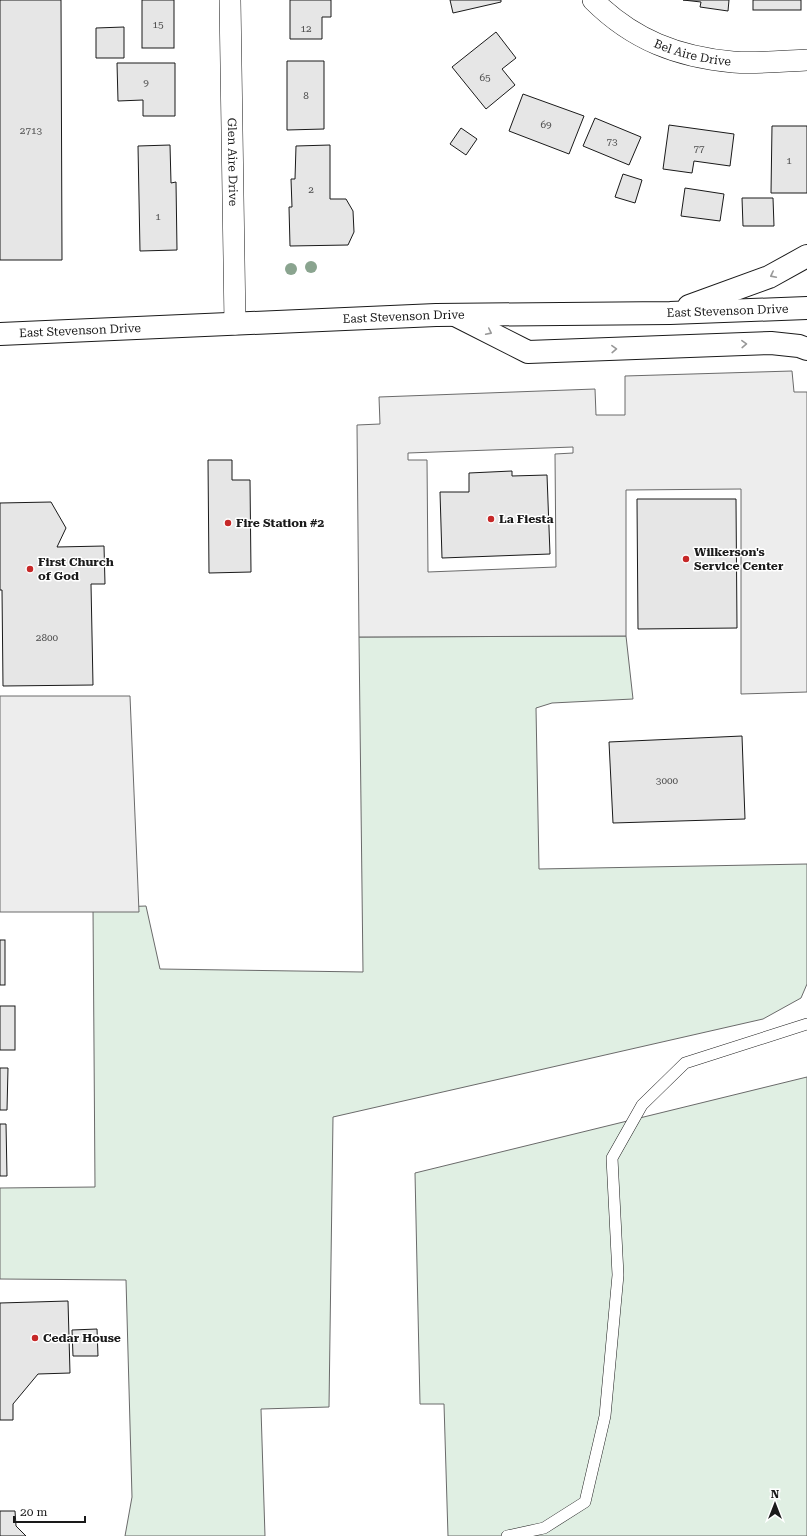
<svg xmlns="http://www.w3.org/2000/svg" width="807" height="1536" viewBox="0 0 807 1536" font-family="'Roboto Serif',serif">
<style>
.green{fill:#e0efe3;stroke:#6a6a6a}
.parking{fill:#ededed;stroke:#6a6a6a;fill-rule:evenodd}
.building{fill:#e6e6e6;stroke:#1a1a1a}
.lines{fill:none;stroke-linecap:round;stroke-linejoin:round}
.service-casing{stroke:#1a1a1a;stroke-width:12}
.minor-casing{stroke:#1a1a1a;stroke-width:22}
.secondary-casing{stroke:#1a1a1a;stroke-width:24}
.service{stroke:#fff;stroke-width:11}
.minor{stroke:#fff;stroke-width:21}
.secondary{stroke:#fff;stroke-width:22}
.tree{fill:#8aa48f}
.oneway{stroke:#989898}
.poi-dot{fill:#c62828;stroke:#fff;stroke-width:1.5}
.labels{text-anchor:middle;stroke-width:3;stroke-linejoin:round;paint-order:stroke}
.number-label{font-size:10px;fill:#4d4d4d}
.street-label{font-size:12px;fill:#1a1a1a;stroke:#fff}
.poi-label{font-size:12px;font-weight:bold;fill:#1a1a1a;stroke:#fff;text-anchor:start}
</style>
<rect width="100%" height="100%" fill="#fff"/>
<g class="green">
<polygon points="626,636 633,699 552,703 536,708 539,869 807,864 807,984 801,998 763,1019 333,1117 329,1407 261,1409 265,1536 125,1536 132,1497 126,1280 0,1279 0,1188 95,1187 93,908 146,906 160,969 363,972 359,637"/>
<polygon points="807,1077 807,1536 448,1536 444,1404 420,1404 415,1173"/>
</g>
<g class="parking">
<path d="M 792,371 L 794,392 L 807,392 L 807,692 L 741,694 L 741,489 L 626,490 L 626,636 L 359,637 L 357,425 L 380,424 L 379,397 L 595,389 L 596,415 L 625,415 L 625,376 ZM 573,447 L 573,453 L 555,454 L 556,567 L 428,572 L 427,460 L 408,460 L 408,453 Z"/>
<polygon points="0,696 130,696 139,912 0,912"/>
</g>
<g class="building">
<polygon points="0,0 61,0 62,260 0,260"/>
<rect x="142" y="0" width="32" height="48"/>
<polygon points="290,0 331,0 331,17 322,17 322,39 290,39"/>
<polygon points="450,0 501,0 501,2 453,13"/>
<polygon points="683,0 729,0 728,11 700,7 701,2"/>
<rect x="753" y="0" width="48" height="10"/>
<polygon points="124,27 124,58 96,58 96,28"/>
<polygon points="496,32 516,58 502,69 515,85 486,109 452,67"/>
<polygon points="287,61 324,61 324,129 287,130"/>
<polygon points="117,63 175,63 175,116 143,116 143,100 118,101"/>
<polygon points="523,94 584,116 569,154 509,131"/>
<polygon points="595,118 641,137 629,165 583,146"/>
<polygon points="669,125 734,134 730,166 694,161 692,173 663,169"/>
<polygon points="772,126 807,126 807,193 771,193"/>
<polygon points="461,128 477,139 466,155 450,144"/>
<polygon points="170,145 171,183 176,182 177,250 140,251 138,146"/>
<polygon points="330,145 330,199 346,199 353,211 354,232 348,245 290,246 289,207 292,207 291,179 295,179 296,146"/>
<polygon points="623,174 642,180 635,203 615,197"/>
<polygon points="685,188 724,194 720,221 681,216"/>
<polygon points="742,198 773,198 774,226 743,226"/>
<polygon points="208,460 232,460 232,480 250,480 251,572 209,573"/>
<polygon points="512,471 512,476 547,475 550,554 442,558 440,492 469,492 469,473"/>
<polygon points="637,499 736,499 737,628 638,629"/>
<polygon points="51,502 66,528 57,547 104,546 105,584 91,584 93,685 3,686 2,590 0,590 0,503"/>
<polygon points="742,736 745,819 613,823 609,742"/>
<rect x="0" y="940" width="5" height="45"/>
<rect x="0" y="1006" width="15" height="44"/>
<polygon points="0,1068 8,1068 7,1110 0,1110"/>
<polygon points="0,1124 6,1124 7,1176 0,1176"/>
<polygon points="68,1301 70,1373 38,1374 13,1404 13,1420 0,1420 0,1303"/>
<polygon points="97,1329 98,1356 73,1356 72,1330"/>
<polygon points="0,1511 15,1511 16,1526 26,1536 0,1536"/>
</g>
<g class="lines">
<defs>
<polyline id="service" points="507,1536 544,1528 585,1502 605,1416 618,1275 612,1158 642,1105 685,1063 807,1024"/>
<g id="minor">
<path id="s1" d="M 230,0 L 235,324"/>
<path id="s2" d="M 593,0 C 633,40 678,57 733,62 C 756,64 784,61 807,60"/>
</g>
<g id="secondary">
<polyline points="689,306 769,277 807,256"/>
<polyline points="457,316 528,352 771,343 799,346 807,349"/>
<path id="s3" d="M 0,334 L 436,315 L 670,313 L 807,308"/>
</g>
</defs>
<use href="#service" class="service-casing"/>
<use href="#minor" class="minor-casing"/>
<use href="#secondary" class="secondary-casing"/>
<use href="#service" class="service"/>
<use href="#minor" class="minor"/>
<use href="#secondary" class="secondary"/>
</g>
<g class="tree">
<circle cx="311" cy="267" r="6"/>
<circle cx="291" cy="269" r="6"/>
</g>
<defs><path id="oneway-chevron" d="M-2-3.5L2.5 0L-2 3.5" fill="none" stroke-width="1.6" stroke-linecap="round" stroke-linejoin="round"/></defs>
<g class="oneway">
<use href="#oneway-chevron" transform="translate(773 275) rotate(153)"/>
<use href="#oneway-chevron" transform="translate(489 332) rotate(26)"/>
<use href="#oneway-chevron" transform="translate(744 344) rotate(-2)"/>
<use href="#oneway-chevron" transform="translate(614 349) rotate(-2)"/>
</g>
<g class="poi-dot">
<circle cx="491" cy="519" r="4"/>
<circle cx="228" cy="523" r="4"/>
<circle cx="686" cy="559" r="4"/>
<circle cx="30" cy="569" r="4"/>
<circle cx="35" cy="1338" r="4"/>
</g>
<g class="labels">
<g class="number-label">
<text x="158" y="28">15</text>
<text x="306" y="32">12</text>
<text x="485" y="81">65</text>
<text x="146" y="86">9</text>
<text x="306" y="99">8</text>
<text x="546" y="128">69</text>
<text x="31" y="134">2713</text>
<text x="612" y="145">73</text>
<text x="699" y="152">77</text>
<text x="789" y="164">1</text>
<text x="311" y="193">2</text>
<text x="158" y="220">1</text>
<text x="47" y="641">2800</text>
<text x="667" y="784">3000</text>
</g>
<g class="street-label">
<text dy="4" stroke="none"><textPath href="#s2" startOffset="115">Bel Aire Drive</textPath></text>
<text dy="4" stroke="none"><textPath href="#s1" startOffset="162">Glen Aire Drive</textPath></text>
<text dy="4" stroke="none"><textPath href="#s3" startOffset="728">East Stevenson Drive</textPath></text>
<text dy="4" stroke="none"><textPath href="#s3" startOffset="404">East Stevenson Drive</textPath></text>
<text dy="4" stroke="none"><textPath href="#s3" startOffset="80">East Stevenson Drive</textPath></text>
</g>
<g class="poi-label">
<text x="499" y="523">La Fiesta</text>
<text x="236" y="527">Fire Station #2</text>
<text x="694" y="556">Wilkerson's<tspan x="694" dy="14">Service Center</tspan></text>
<text x="38" y="566">First Church<tspan x="38" dy="14">of God</tspan></text>
<text x="43" y="1342">Cedar House</text>
</g>
</g>
<g transform="translate(775 1504)" stroke="#ffffff" stroke-width="3" paint-order="stroke">
<path d="M0-3L7 15L0 10L-7 15Z" fill="#1a1a1a"/>
<text y="-6" font-size="11" font-weight="bold" text-anchor="middle" fill="#1a1a1a">N</text>
</g>
<path d="M14 1516v6h71v-6" fill="none" stroke="#1a1a1a" stroke-width="2"/>
<text x="20" y="1516" font-size="12" fill="#1a1a1a" stroke="#ffffff" stroke-width="3" paint-order="stroke">20 m</text>
</svg>
